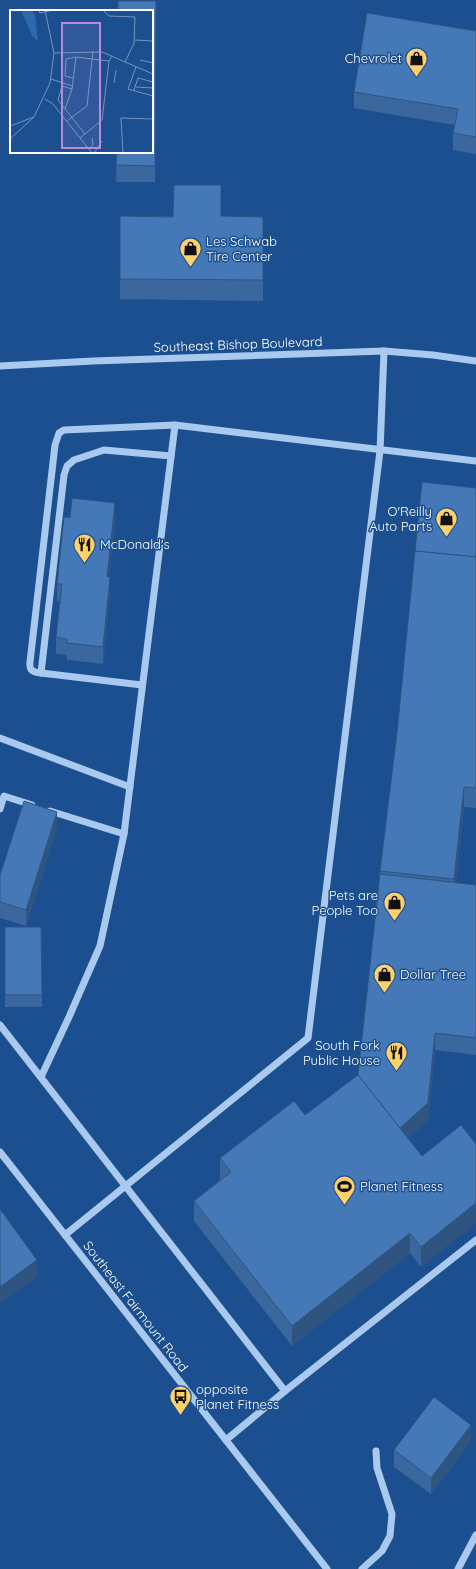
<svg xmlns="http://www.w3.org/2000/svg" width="476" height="1569" viewBox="0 0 476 1569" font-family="Quicksand,sans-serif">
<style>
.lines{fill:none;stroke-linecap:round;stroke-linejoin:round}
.minor{stroke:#a9c9ee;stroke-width:7}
.wall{fill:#3a679d}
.shaded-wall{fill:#305480}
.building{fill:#4478b7;stroke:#305480}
.labels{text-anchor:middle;stroke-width:3;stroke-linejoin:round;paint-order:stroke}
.poi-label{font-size:13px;fill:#fff;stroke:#1b4f8f;text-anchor:start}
.street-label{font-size:13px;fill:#fff;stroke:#1b4f8f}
.inset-road{fill:none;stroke:#7695bc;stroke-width:1}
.view{fill:#b68bdc;fill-opacity:0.15;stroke:#b68bdc;stroke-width:2}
.inset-edge{fill:none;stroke:#fff;stroke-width:2}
</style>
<rect width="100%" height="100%" fill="#1b4f8f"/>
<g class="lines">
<g class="minor">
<polyline points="0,366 93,361 384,351 433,355 476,361"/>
<polyline points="41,673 64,475 67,466 74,460 104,450 171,456"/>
<path d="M 142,685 L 41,673 C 33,672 29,671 30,662 L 55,445 L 59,433 L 64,430 L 175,425"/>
<polyline points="0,738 130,787"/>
<polyline points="0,809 4,796 32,805"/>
<polyline points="50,811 124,834"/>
<polyline points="0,1025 285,1391"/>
<polyline points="41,1077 69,1017 100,946 124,834 175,425 476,461"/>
<polyline points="0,1152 327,1569"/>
<polyline points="65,1235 308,1038 380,451 384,351"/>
<polyline points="226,1440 285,1391 476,1240"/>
<polyline points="362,1569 382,1551 390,1536 392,1514 377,1468 376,1451"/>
<polyline points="458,1569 476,1535"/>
</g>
</g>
<g class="wall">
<polygon points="156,1 155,182 116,182 117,152"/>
<polygon points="476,31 476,154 453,150 453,133 455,125 354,108 354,92"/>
<polygon points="120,216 263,217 263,301 120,299"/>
<polygon points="476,488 476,808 464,807 456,883 476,885 476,1055 435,1050 428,1120 408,1138 422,1156 421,1267 410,1253 292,1346 194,1221 194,1201 221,1179 220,1178 220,1158 305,1115 358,1075 380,871"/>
<polygon points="70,518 115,520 109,577 110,594 103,664 67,660 67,655 56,654 56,637 60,601 57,601 57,584"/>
<polygon points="57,828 26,926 0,918 0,875"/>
<polygon points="5,927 41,927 42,1007 5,1007"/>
<polygon points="471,1441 431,1494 394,1467 394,1450"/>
</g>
<g class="shaded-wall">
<polygon points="115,503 115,520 107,594 107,577"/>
<polygon points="110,577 110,594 103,664 103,647"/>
<polygon points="464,787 464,807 454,899 454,879"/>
<polygon points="57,812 57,828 26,926 26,910"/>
<polygon points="435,1033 435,1050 428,1120 399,1147 399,1130"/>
<polygon points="476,1203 476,1223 421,1267 421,1247"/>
<polygon points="410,1233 410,1253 292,1346 292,1326"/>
<polygon points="37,1260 37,1277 0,1304 0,1287"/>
<polygon points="471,1425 471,1441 431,1494 431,1478"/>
</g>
<g class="building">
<polygon points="118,1 156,1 155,166 116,165 117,152 152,152 152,11 118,11"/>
<polygon points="367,13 476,31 476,137 453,133 458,109 354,92"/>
<polygon points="174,185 221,185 221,216 263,217 263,280 120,279 120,216 173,217"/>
<polygon points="422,482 476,488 476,557 415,551"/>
<polygon points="72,498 115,503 107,577 110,577 103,647 67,643 67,639 56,637 62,584 57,584 64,517 70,518"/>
<polygon points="415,551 476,557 476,788 464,787 454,879 380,871 397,733"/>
<polygon points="24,801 57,812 26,910 0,902 0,875"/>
<polygon points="380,874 476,885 476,1038 435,1033 428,1103 400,1128 358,1075"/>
<polygon points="5,927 41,927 42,995 5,995"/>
<polygon points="358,1075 422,1156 461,1125 476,1144 476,1203 421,1247 410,1233 292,1326 194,1201 231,1172 220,1158 294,1101 305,1115"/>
<polygon points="0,1209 37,1260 0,1287"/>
<polygon points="434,1397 471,1425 431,1478 394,1450"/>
</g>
<defs>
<symbol id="shop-pin" viewBox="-11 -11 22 30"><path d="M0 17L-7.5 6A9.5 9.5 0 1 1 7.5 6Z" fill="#ffd166" stroke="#1b4f8f"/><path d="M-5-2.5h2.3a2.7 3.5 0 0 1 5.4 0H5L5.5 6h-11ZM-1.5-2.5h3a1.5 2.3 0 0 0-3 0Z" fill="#111"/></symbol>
<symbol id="restaurant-pin" viewBox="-11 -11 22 30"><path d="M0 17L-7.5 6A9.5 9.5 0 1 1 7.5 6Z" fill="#ffd166" stroke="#1b4f8f"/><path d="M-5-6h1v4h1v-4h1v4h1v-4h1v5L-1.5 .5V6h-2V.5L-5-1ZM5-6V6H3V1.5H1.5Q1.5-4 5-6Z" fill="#111"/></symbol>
<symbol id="stadium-pin" viewBox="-11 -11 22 30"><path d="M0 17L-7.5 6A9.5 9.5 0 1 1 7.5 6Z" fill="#ffd166" stroke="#1b4f8f"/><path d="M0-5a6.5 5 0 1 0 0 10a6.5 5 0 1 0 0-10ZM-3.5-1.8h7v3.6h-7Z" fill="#111"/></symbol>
<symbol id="bus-pin" viewBox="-11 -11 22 30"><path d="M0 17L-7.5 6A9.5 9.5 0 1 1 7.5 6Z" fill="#ffd166" stroke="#1b4f8f"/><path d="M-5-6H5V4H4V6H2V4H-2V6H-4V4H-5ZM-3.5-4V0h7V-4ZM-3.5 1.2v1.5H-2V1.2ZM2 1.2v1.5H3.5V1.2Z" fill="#111"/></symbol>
</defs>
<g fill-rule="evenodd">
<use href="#shop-pin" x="404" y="46" width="25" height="34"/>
<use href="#shop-pin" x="178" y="236" width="25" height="34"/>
<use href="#shop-pin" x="434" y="506" width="25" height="34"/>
<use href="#restaurant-pin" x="72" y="532" width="25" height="34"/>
<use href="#shop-pin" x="382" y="890" width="25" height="34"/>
<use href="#shop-pin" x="372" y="962" width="25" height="34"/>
<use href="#restaurant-pin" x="384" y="1040" width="25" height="34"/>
<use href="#stadium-pin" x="332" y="1174" width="25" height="34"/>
<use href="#bus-pin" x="168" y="1384" width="25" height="34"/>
</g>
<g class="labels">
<g class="poi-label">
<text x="402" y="63" text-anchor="end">Chevrolet</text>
<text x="206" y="246">Les Schwab<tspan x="206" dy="15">Tire Center</tspan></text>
<text x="432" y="516" text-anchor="end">O'Reilly<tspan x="432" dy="15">Auto Parts</tspan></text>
<text x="100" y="549">McDonald's</text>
<text x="378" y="900" text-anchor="end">Pets are<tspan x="378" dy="15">People Too</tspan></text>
<text x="400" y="979">Dollar Tree</text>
<text x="380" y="1050" text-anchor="end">South Fork<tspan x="380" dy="15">Public House</tspan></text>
<text x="360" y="1191">Planet Fitness</text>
<text x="196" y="1394">opposite<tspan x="196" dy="15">Planet Fitness</tspan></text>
</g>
<g class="street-label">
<text transform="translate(238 344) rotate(-2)" y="5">Southeast Bishop Boulevard</text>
<text transform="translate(136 1306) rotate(52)" y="5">Southeast Fairmount Road</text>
</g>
</g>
<g transform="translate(10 10)">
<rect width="143" height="143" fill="#1b4f8f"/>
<path d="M 11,0 L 21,0 L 25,5 L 28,31 L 22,26 Z" fill="#2e69ad"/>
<path class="inset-road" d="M 29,0 L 30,3 L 43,0M 93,0 L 99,6 L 125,7 L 124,33 L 115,52M 125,30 L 143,31M 44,43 L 92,42 L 143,64M 130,50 L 143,53M 126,57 L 118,79 L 143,86M 63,68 L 55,66 L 56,49 L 66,47M 41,69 L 62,76M 104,73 L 106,60M 126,77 L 143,78M 62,79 L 52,76 L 48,90 L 75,124M 124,80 L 128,68 L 143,72M 35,89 L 43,94 L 82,143M 55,99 L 62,79 L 66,47 L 99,51 L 102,46M 57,111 L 77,96 L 83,41M 0,116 L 24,107M 70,128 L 92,110 L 99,51M 0,129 L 24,107 L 40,73 L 44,43 L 35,0M 79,139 L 83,135 L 82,128M 84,143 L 92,131M 113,143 L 111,108 L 143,109"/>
<path class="view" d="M 52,13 L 90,13 L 90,138 L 52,138 Z"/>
<rect width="143" height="143" class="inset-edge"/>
</g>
</svg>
